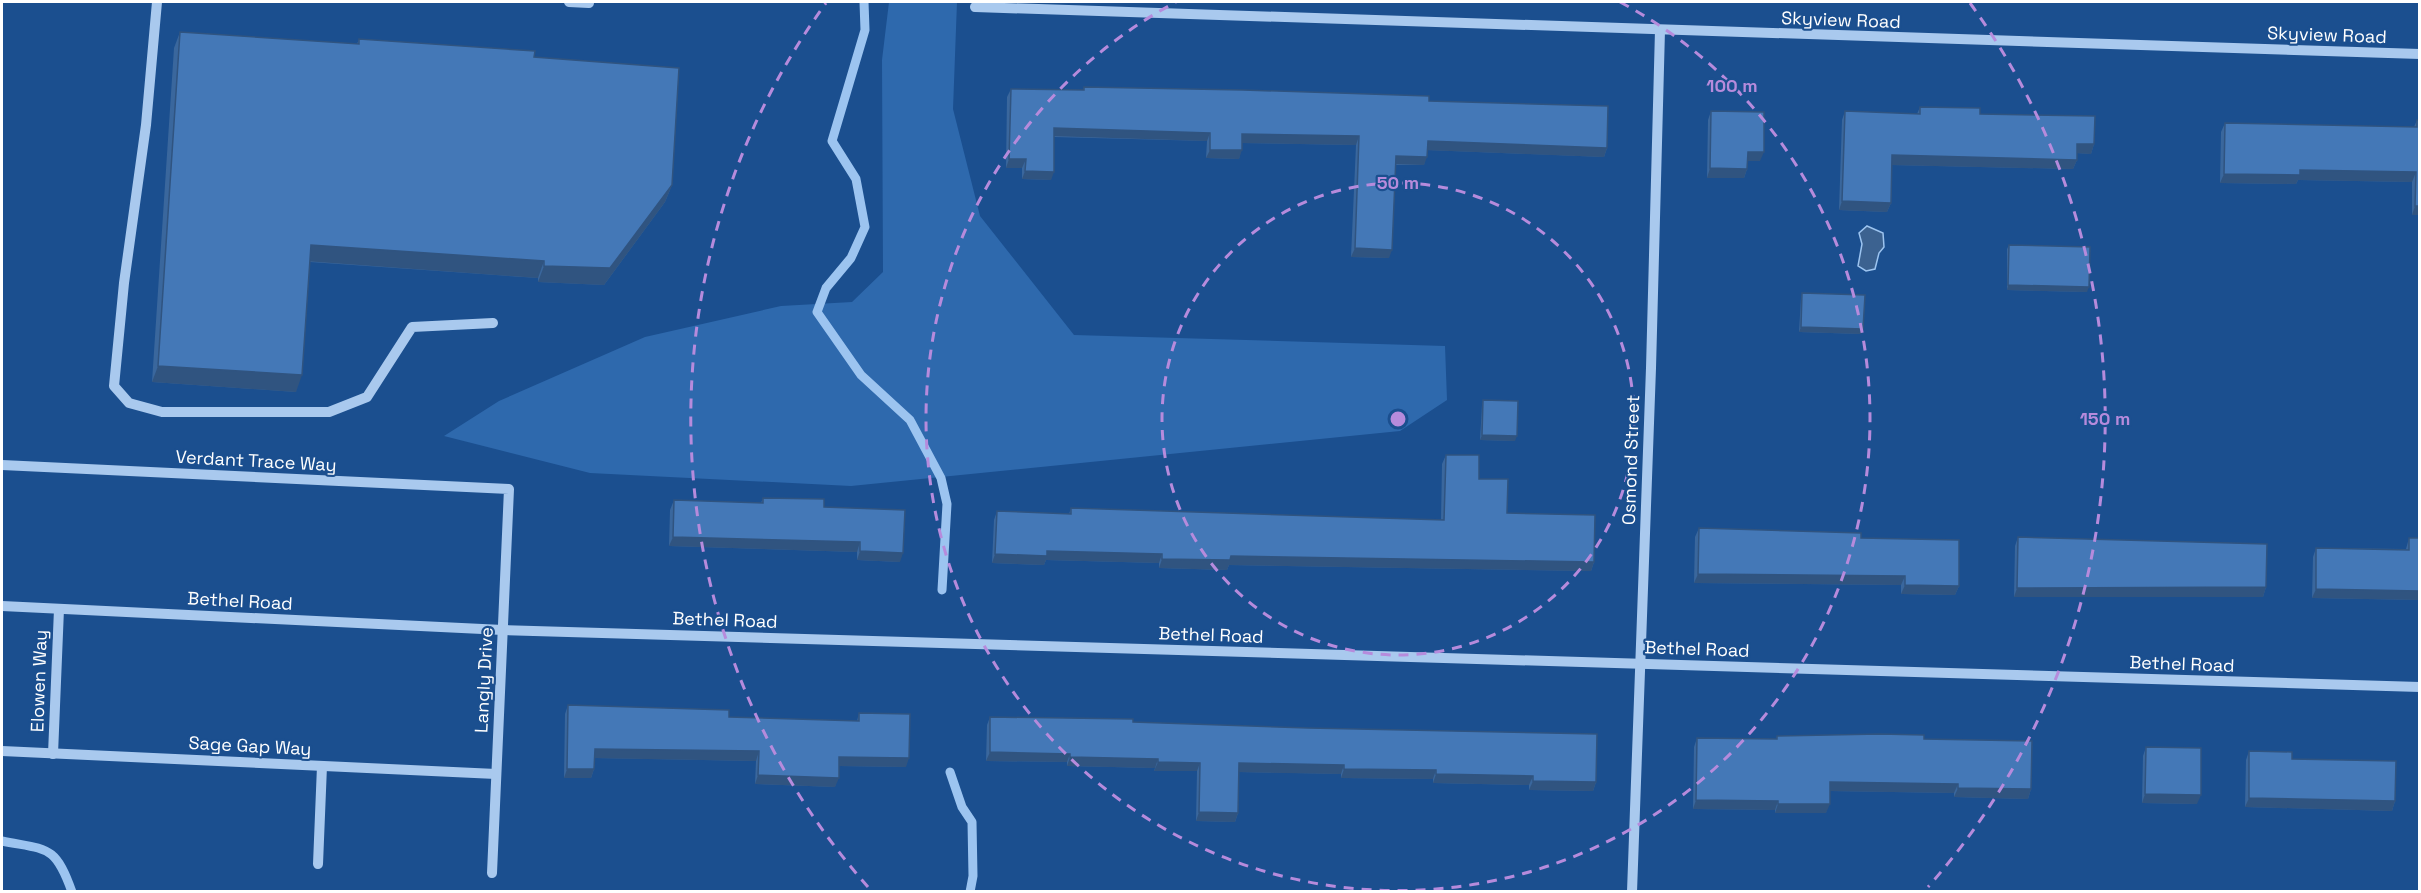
<svg xmlns="http://www.w3.org/2000/svg" width="2421" height="893" viewBox="0 0 2421 893" font-family="'Space Grotesk',sans-serif">
<style>
.green{fill:#2e69ad}
.water{fill:#3c6290;stroke:#9cc4f0;stroke-width:1.5}
.lines{fill:none;stroke-linecap:round;stroke-linejoin:round}
.stream{stroke:#9cc4f0;stroke-width:9}
.minor{stroke:#a9c9ee;stroke-width:10}
.wall{fill:#3a679d}
.shaded-wall{fill:#305480}
.building{fill:#4478b7;stroke:#305480;stroke-width:1.5}
.ring{fill:none;stroke:#b68bdc;stroke-width:3;stroke-dasharray:10 8}
.labels{text-anchor:middle;stroke-width:4.5;stroke-linejoin:round;paint-order:stroke}
.street-label{font-size:18px;fill:#fff;stroke:#1b4f8f}
.centre{fill:#b68bdc;stroke:#1b4f8f;stroke-width:3}
.ring-label{font-size:18px;text-anchor:middle;font-weight:bold;fill:#b68bdc;stroke:#1b4f8f;stroke-width:4.5;stroke-linejoin:round;paint-order:stroke}
</style>
<rect width="100%" height="100%" fill="#1b4f8f"/>
<polygon class="green" points="889,2 957,2 953,109 980,216 1074,335 1445,346 1447,400 1400,431 851,486 590,473 444,436 499,401 645,337 781,306 852,302 883,272 882,60"/>
<polygon class="water" points="1867,226 1883,233 1884,247 1879,253 1875,269 1866,271 1858,266 1862,244 1859,233"/>
<g class="lines">
<g class="stream">
<polyline points="864,2 865,30 832,141 856,179 865,227 851,258 826,288 817,312 861,375 910,420 941,478 947,504 942,590"/>
<polyline points="950,772 962,807 972,822 973,876 970,892"/>
<path d="M 2,841 C 47,850 55,844 72,892"/>
</g>
<g class="minor">
<polyline points="157,2 146,125 124,283 114,386 129,403 162,412 329,412 367,397 412,327 493,323"/>
<polyline points="569,2 589,3"/>
<polyline points="975,7 2420,54"/>
<polyline points="2,465 509,489 492,873"/>
<polyline points="2,606 503,630 2420,687"/>
<polyline points="2,751 496,774"/>
<polyline points="53,754 59,609"/>
<polyline points="318,864 322,766"/>
<polyline points="1632,892 1651,368 1660,30"/>
</g>
</g>
<g class="wall">
<polygon points="180,32 357,44 359,39 534,57 672,185 665,202 604,285 538,282 538,278 310,262 296,392 152,382 174,48"/>
<polygon points="1084,87 1429,101 1607,148 1604,157 1427,150 1424,165 1395,165 1389,258 1351,257 1356,145 1242,143 1239,159 1206,158 1207,141 1054,137 1051,180 1022,179 1022,168 1006,168 1007,97 1011,89 1083,90"/>
<polygon points="1920,107 1980,114 2094,144 2091,154 2077,153 2077,160 2073,169 1892,165 1891,203 1887,212 1839,210 1842,120 1845,111 1917,114"/>
<polygon points="1711,111 1760,161 1747,161 1747,169 1744,178 1707,178 1708,120"/>
<polygon points="2417,120 2420,120 2420,215 2412,215 2412,182 2298,180 2296,184 2220,183 2221,132 2225,123 2414,127"/>
<polygon points="2009,245 2087,292 2007,290 2007,249"/>
<polygon points="1802,293 1861,334 1799,332 1801,298"/>
<polygon points="1483,400 1515,441 1480,440 1482,405"/>
<polygon points="1446,455 1479,479 1507,513 1594,562 1591,571 1229,565 1227,570 1159,568 1159,563 1046,560 1044,565 992,563 994,520 997,511 1069,514 1071,508 1441,520 1442,464"/>
<polygon points="763,498 824,507 900,562 857,560 857,552 669,546 670,510 674,500 761,503"/>
<polygon points="1699,528 1861,538 1959,586 1955,595 1901,594 1901,585 1694,583 1695,537"/>
<polygon points="2018,537 2266,587 2263,597 2014,597 2015,546"/>
<polygon points="2409,538 2420,600 2312,598 2313,557 2316,548 2406,549"/>
<polygon points="568,705 729,717 857,721 859,713 906,767 839,766 835,787 755,784 756,761 595,758 594,769 591,778 564,778 565,714"/>
<polygon points="990,717 1133,722 1596,782 1593,791 1529,790 1529,785 1433,783 1433,779 1341,778 1341,774 1239,772 1238,813 1235,822 1196,821 1197,771 1154,771 1155,768 1067,766 1067,762 986,761 987,725"/>
<polygon points="1777,736 1924,739 2031,789 2028,799 1954,797 1954,793 1830,791 1826,813 1775,813 1775,810 1693,809 1694,747 1697,738 1776,739"/>
<polygon points="2146,747 2197,804 2142,803 2143,756"/>
<polygon points="2249,751 2292,759 2395,801 2392,811 2245,807 2246,760"/>
</g>
<g class="shaded-wall">
<polygon points="1054,128 1210,133 1207,141 1051,136"/>
<polygon points="1242,134 1359,136 1356,145 1239,143"/>
<polygon points="1428,141 1607,148 1604,157 1424,150"/>
<polygon points="2077,144 2094,144 2091,154 2074,153"/>
<polygon points="1210,150 1242,150 1239,159 1206,158"/>
<polygon points="1748,152 1764,152 1760,161 1744,161"/>
<polygon points="1892,155 2077,160 2073,169 1889,165"/>
<polygon points="1396,156 1427,157 1424,165 1393,164"/>
<polygon points="1009,159 1026,159 1022,168 1006,168"/>
<polygon points="1710,168 1747,169 1744,178 1707,178"/>
<polygon points="2300,170 2416,172 2412,182 2298,180 2296,184 2220,183 2224,174"/>
<polygon points="1025,171 1054,172 1051,180 1022,179"/>
<polygon points="672,185 665,202 604,285 538,282 544,266"/>
<polygon points="1842,201 1891,203 1887,212 1839,210"/>
<polygon points="2415,206 2420,206 2420,215 2412,215"/>
<polygon points="311,245 544,261 538,278 305,261"/>
<polygon points="1355,248 1392,250 1389,258 1351,257"/>
<polygon points="2008,285 2089,287 2087,292 2007,290"/>
<polygon points="1801,327 1863,329 1861,334 1799,332"/>
<polygon points="158,366 302,375 296,392 152,382"/>
<polygon points="1482,435 1517,436 1515,441 1480,440"/>
<polygon points="673,537 860,542 857,552 669,546"/>
<polygon points="860,551 903,553 900,562 857,560"/>
<polygon points="1047,551 1162,554 1159,563 1046,560 1044,565 992,563 995,554"/>
<polygon points="1231,556 1594,562 1591,571 1229,565 1227,570 1159,568 1162,559"/>
<polygon points="1698,574 1905,576 1901,585 1694,583"/>
<polygon points="1905,585 1959,586 1955,595 1901,594"/>
<polygon points="2266,587 2263,597 2014,597 2017,588"/>
<polygon points="2316,589 2420,591 2420,600 2312,598"/>
<polygon points="595,749 759,751 756,761 591,758"/>
<polygon points="990,752 1070,754 1067,762 986,761"/>
<polygon points="839,757 909,758 906,767 836,766"/>
<polygon points="1070,757 1158,759 1155,768 1067,766"/>
<polygon points="1158,762 1200,763 1197,771 1154,771"/>
<polygon points="1239,763 1344,765 1341,774 1236,772"/>
<polygon points="567,769 594,769 591,778 564,778"/>
<polygon points="1344,769 1436,770 1433,779 1341,778"/>
<polygon points="1436,774 1533,776 1529,785 1433,783"/>
<polygon points="758,775 839,778 835,787 755,784"/>
<polygon points="1533,781 1596,782 1593,791 1529,790"/>
<polygon points="1830,782 1958,784 1954,793 1826,791"/>
<polygon points="1958,788 2031,789 2028,799 1954,797"/>
<polygon points="2145,794 2201,795 2197,804 2142,803"/>
<polygon points="2249,798 2395,801 2392,811 2245,807"/>
<polygon points="1696,800 1778,801 1775,810 1693,809"/>
<polygon points="1778,804 1830,804 1826,813 1775,813"/>
<polygon points="1199,812 1238,813 1235,822 1196,821"/>
</g>
<g class="building">
<polygon points="180,32 359,44 359,39 535,51 534,57 679,68 672,185 610,268 544,266 544,261 311,245 302,375 158,366"/>
<polygon points="1084,87 1243,90 1429,96 1429,101 1608,106 1607,148 1428,141 1427,157 1396,156 1392,250 1355,248 1359,136 1242,134 1242,150 1210,150 1210,133 1054,128 1054,172 1025,171 1026,159 1009,159 1011,89 1084,90"/>
<polygon points="1920,107 1980,108 1980,114 2095,116 2094,144 2077,144 2077,160 1892,155 1891,203 1842,201 1845,111 1920,114"/>
<polygon points="1711,111 1764,112 1764,152 1748,152 1747,169 1710,168"/>
<polygon points="2417,120 2420,120 2420,206 2415,206 2416,172 2300,170 2300,175 2224,174 2225,123 2417,127"/>
<polygon points="2009,245 2090,247 2089,287 2008,285"/>
<polygon points="1802,293 1865,295 1863,329 1801,327"/>
<polygon points="1483,400 1518,401 1517,436 1482,435"/>
<polygon points="1446,455 1479,455 1479,479 1508,479 1507,513 1595,515 1594,562 1231,556 1230,560 1162,559 1162,554 1047,551 1047,556 995,554 997,511 1071,514 1071,508 1444,520"/>
<polygon points="763,498 824,499 824,507 905,510 903,553 860,551 860,542 673,537 674,500 763,503"/>
<polygon points="1699,528 1861,533 1861,538 1959,540 1959,586 1905,585 1905,576 1698,574"/>
<polygon points="2018,537 2267,544 2266,587 2017,588"/>
<polygon points="2409,538 2420,538 2420,591 2316,589 2316,548 2409,550"/>
<polygon points="568,705 729,710 729,717 859,721 859,713 910,714 909,758 839,757 839,778 758,775 759,751 595,749 594,769 567,769"/>
<polygon points="990,717 1133,719 1133,722 1308,728 1597,734 1596,782 1533,781 1533,776 1436,774 1436,770 1344,769 1344,765 1239,763 1238,813 1199,812 1200,763 1158,762 1158,759 1070,757 1070,754 990,752"/>
<polygon points="1880,734 1924,735 1924,739 2032,741 2031,789 1958,788 1958,784 1830,782 1830,804 1778,804 1778,801 1696,800 1697,738 1777,739 1777,736"/>
<polygon points="2146,747 2201,748 2201,795 2145,794"/>
<polygon points="2249,751 2292,752 2292,759 2396,761 2395,801 2249,798"/>
</g>
<g class="ring">
<circle cx="1398" cy="419" r="236"/>
<path d="M1620 2A472 472 0 1 1 1176 2"/>
<path d="M868 887A707 707 0 0 1 826 3M1970 3A707 707 0 0 1 1928 887"/>
</g>
<g class="labels">
<g class="street-label">
<text transform="translate(1841 20) rotate(2)" y="6">Skyview Road</text>
<text transform="translate(2327 35) rotate(2)" y="6">Skyview Road</text>
<text transform="translate(1631 460) rotate(-88)" y="6">Osmond Street</text>
<text transform="translate(256 461) rotate(3)" y="6">Verdant Trace Way</text>
<text transform="translate(240 601) rotate(3)" y="6">Bethel Road</text>
<text transform="translate(725 620) rotate(2)" y="6">Bethel Road</text>
<text transform="translate(1211 635) rotate(2)" y="6">Bethel Road</text>
<text transform="translate(1697 649) rotate(2)" y="6">Bethel Road</text>
<text transform="translate(2182 664) rotate(2)" y="6">Bethel Road</text>
<text transform="translate(484 680) rotate(-87)" y="6">Langly Drive</text>
<text transform="translate(39 681) rotate(-88)" y="6">Elowen Way</text>
<text transform="translate(250 746) rotate(3)" y="6">Sage Gap Way</text>
</g>
</g>
<circle cx="1398" cy="419" r="9" class="centre"/>
<g class="ring-label">
<text x="1732" y="92">100 m</text>
<text x="1398" y="189">50 m</text>
<text x="2105" y="425">150 m</text>
</g>
<rect width="2421" height="893" fill="none" stroke="#ffffff" stroke-width="6"/>
</svg>
